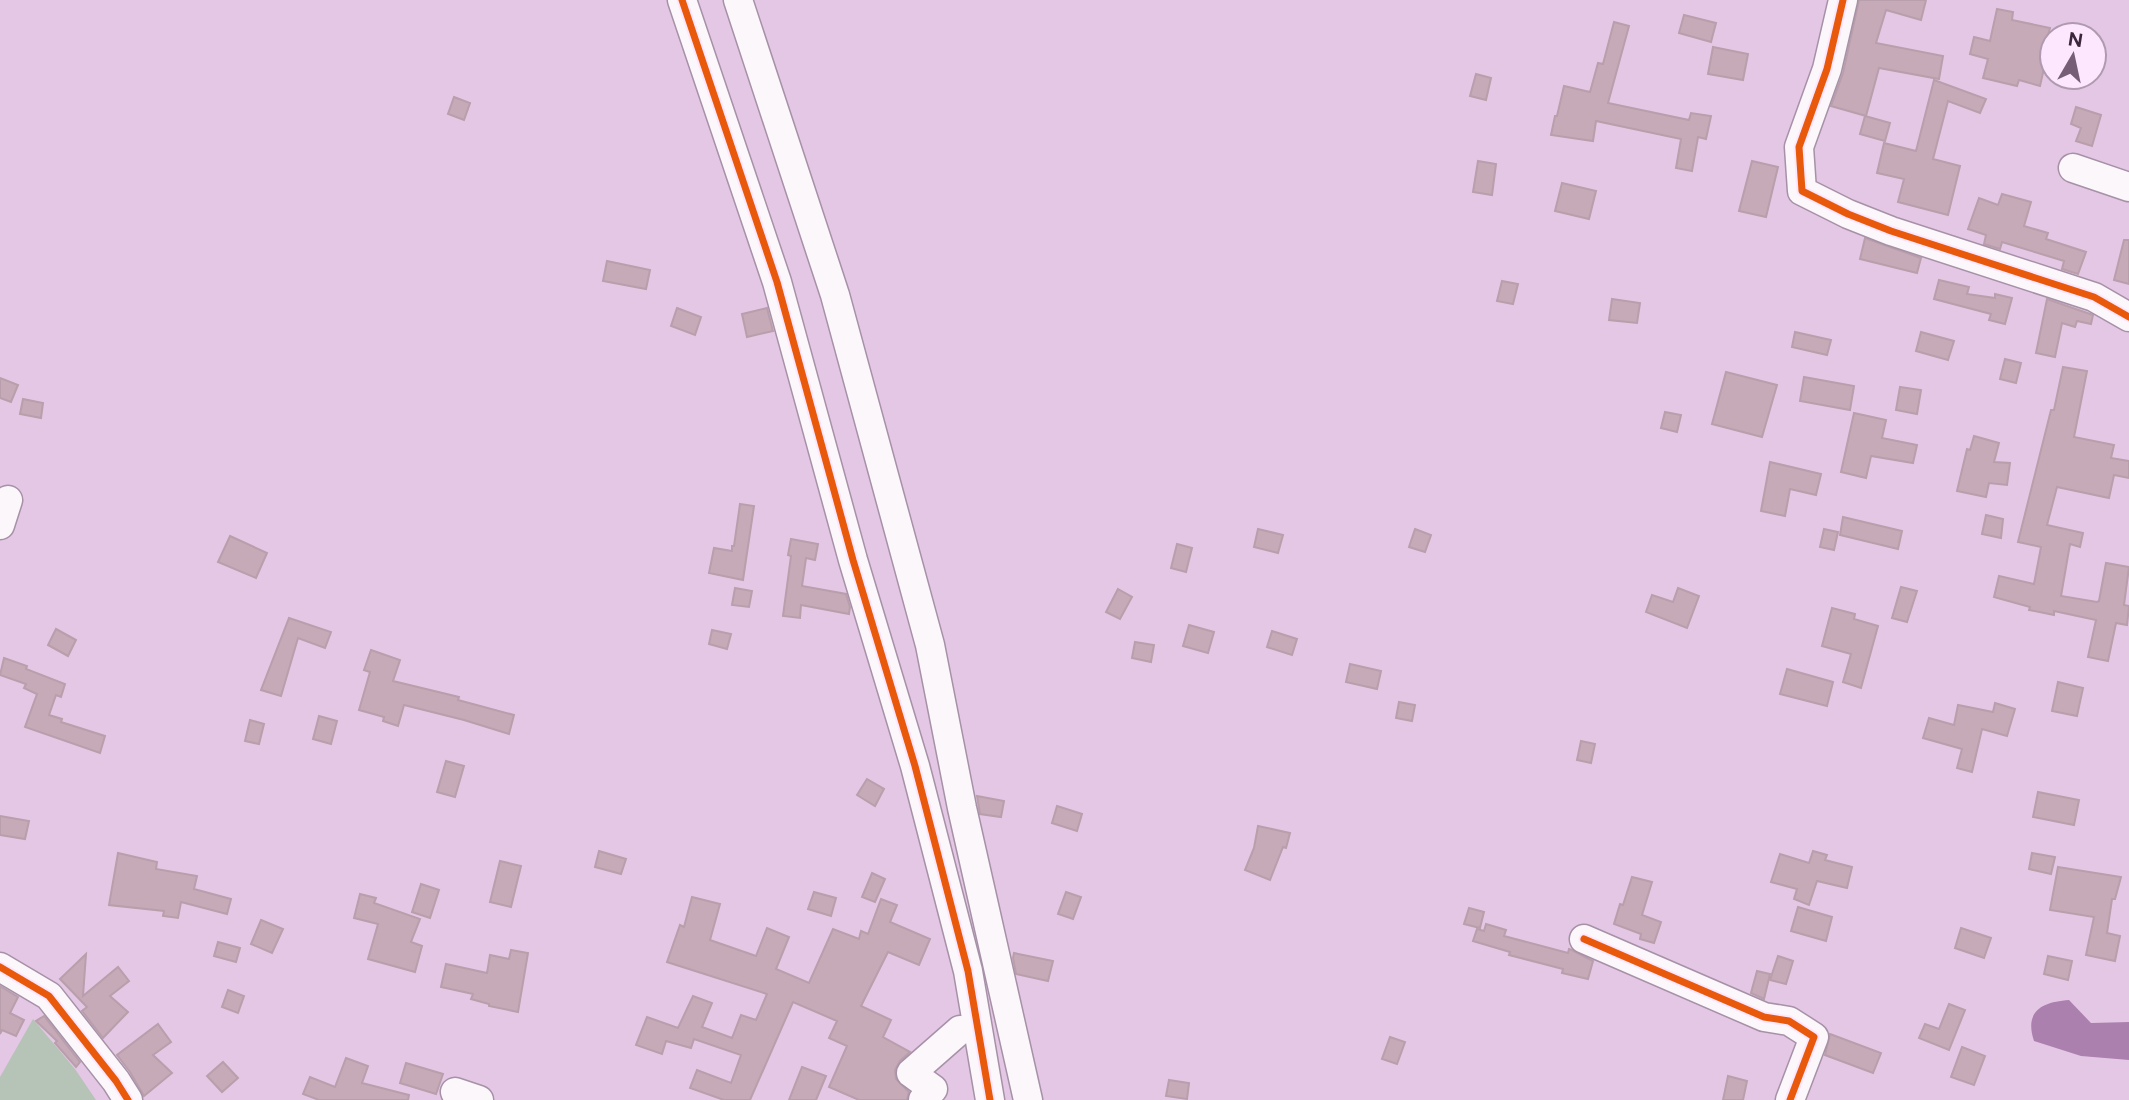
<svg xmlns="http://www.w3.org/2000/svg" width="2129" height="1100" viewBox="0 0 2129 1100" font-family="Figtree,sans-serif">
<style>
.green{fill:#b6c3b7}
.water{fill:#ac80ae}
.building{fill:#c6aab7;stroke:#b99eab;stroke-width:2}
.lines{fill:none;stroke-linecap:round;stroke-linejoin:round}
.minor-casing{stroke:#a691a7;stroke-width:31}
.minor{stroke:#fbf7fb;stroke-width:28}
.cycleway-casing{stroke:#fde7fe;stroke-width:11}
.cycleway{stroke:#e8590c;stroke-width:7}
</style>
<rect width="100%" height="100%" fill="#e4c7e5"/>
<polygon class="green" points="33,1019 75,1069 96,1100 0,1100 0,1077"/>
<path class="water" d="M 2069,1000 L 2091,1023 L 2129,1022 L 2129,1060 L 2081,1056 L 2034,1041 C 2024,1011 2042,1002 2069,1000 Z"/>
<g class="building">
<polygon points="1859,0 1926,0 1921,20 1886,10 1876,43 1943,56 1939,79 1879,68 1866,116 1831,106 1843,73"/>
<polygon points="1997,9 2013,12 2012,20 2050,28 2041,63 2045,64 2040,86 2019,80 2017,86 1983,78 1988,59 1970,54 1974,37 1990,41"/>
<polygon points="1684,15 1716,23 1711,42 1679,33"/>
<polygon points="1614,22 1629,26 1608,103 1689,120 1691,113 1711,116 1706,139 1698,137 1692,171 1676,168 1681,139 1596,121 1593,141 1551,135 1555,116 1557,116 1564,86 1590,92 1598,63 1603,64"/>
<polygon points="1713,47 1748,54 1743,80 1708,74"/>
<polygon points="1476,74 1491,78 1486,100 1470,96"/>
<polygon points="1934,80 1986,99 1980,113 1948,101 1933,159 1960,166 1948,215 1898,202 1904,179 1877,173 1884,143 1916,151"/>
<polygon points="454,97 470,103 464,120 448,114"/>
<polygon points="2076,107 2101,115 2092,146 2076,141 2081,128 2071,124"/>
<polygon points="1865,116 1890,123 1885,141 1860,134"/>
<polygon points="1478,161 1496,164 1492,195 1473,192"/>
<polygon points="1752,161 1778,167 1766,217 1739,211"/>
<polygon points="1562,183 1596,191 1589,219 1555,211"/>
<polygon points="2002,194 2031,202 2024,226 2048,233 2046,239 2086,252 2078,274 2062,269 2064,261 2002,242 2000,249 1984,244 1986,235 1968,229 1979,198 1998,205"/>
<polygon points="1865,238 1921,258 1917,273 1860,259"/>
<polygon points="2124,240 2129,240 2129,284 2114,280"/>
<polygon points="607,261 650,270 646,289 603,281"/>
<polygon points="1939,280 1969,287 1967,294 1995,298 1995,294 2012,298 2005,324 1989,320 1991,314 1934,299"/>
<polygon points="1502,281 1518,284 1513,304 1497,301"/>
<polygon points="1612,299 1640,303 1637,323 1609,320"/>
<polygon points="2047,299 2093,315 2091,324 2077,321 2075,327 2062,323 2055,357 2036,353"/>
<polygon points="677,308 701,317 695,335 671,326"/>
<polygon points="767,308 773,331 747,337 742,314"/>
<polygon points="1795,332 1831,340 1827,355 1792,347"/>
<polygon points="1921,332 1954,341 1948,360 1916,351"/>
<polygon points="2005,359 2021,363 2016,383 2000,379"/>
<polygon points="2063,367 2087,371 2074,437 2114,445 2111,458 2129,461 2129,478 2114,475 2109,498 2057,487 2047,525 2083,533 2080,547 2070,544 2061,596 2097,602 2099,601 2106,563 2129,567 2124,605 2129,606 2127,625 2116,623 2108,661 2088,657 2096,620 2054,611 2054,615 2029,610 2030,607 1994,597 1999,576 2034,584 2041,547 2018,542 2051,410 2054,410"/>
<polygon points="1726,372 1777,385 1762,437 1712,424"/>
<polygon points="1804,377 1854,386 1850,410 1800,401"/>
<polygon points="0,378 18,385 11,402 0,398"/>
<polygon points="1900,387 1921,390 1917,414 1896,410"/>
<polygon points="23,399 43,403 41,418 20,414"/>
<polygon points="1665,412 1681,415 1677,432 1661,428"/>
<polygon points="1854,413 1886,420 1882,438 1917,445 1913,463 1871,456 1866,478 1841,472"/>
<polygon points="1974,436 1999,443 1994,462 2010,463 2007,485 1989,483 1986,497 1957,491 1967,449 1970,450"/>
<polygon points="1770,462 1821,474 1816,495 1790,489 1785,516 1761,511"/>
<polygon points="740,504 754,506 743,580 709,573 714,548 732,551 732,546 734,546"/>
<polygon points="1986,515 2003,519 2001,538 1982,534"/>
<polygon points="1843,517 1902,531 1898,549 1840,535"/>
<polygon points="1258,529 1283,535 1278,553 1254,547"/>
<polygon points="1415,529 1431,535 1425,552 1409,547"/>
<polygon points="1824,529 1838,532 1834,550 1820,547"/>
<polygon points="230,536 267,553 256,578 218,562"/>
<polygon points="791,539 818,544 815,560 806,558 802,586 846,594 850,607 849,614 801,605 800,618 783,616 791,556 788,555"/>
<polygon points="1177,544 1192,548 1186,572 1171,568"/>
<polygon points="1901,587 1917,591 1907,622 1892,618"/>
<polygon points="735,588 752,591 749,607 732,605"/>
<polygon points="1678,588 1699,596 1687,628 1646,612 1652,595 1673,602"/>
<polygon points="1118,589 1132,597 1120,619 1106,612"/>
<polygon points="1832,608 1855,614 1854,619 1878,626 1861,688 1843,682 1851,654 1822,646"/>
<polygon points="289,618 331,632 325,648 298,638 281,696 261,690"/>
<polygon points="1189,625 1214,632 1208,653 1183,646"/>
<polygon points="56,629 76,640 68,656 48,645"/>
<polygon points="712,630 731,634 727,649 709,644"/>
<polygon points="1272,631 1297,639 1292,655 1267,647"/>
<polygon points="1135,642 1154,645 1151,662 1132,658"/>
<polygon points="371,650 400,660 393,681 459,697 458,700 514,715 509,734 464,720 404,705 398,726 383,721 384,717 359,710 370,672 364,670"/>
<polygon points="4,658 27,666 26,669 65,684 61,697 56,695 49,715 62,719 61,722 105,736 100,753 25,727 37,694 24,688 26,684 0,675"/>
<polygon points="1350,664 1381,671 1377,689 1346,682"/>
<polygon points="1787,669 1833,682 1827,706 1780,694"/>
<polygon points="2058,682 2083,688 2077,716 2052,711"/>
<polygon points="1399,702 1415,705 1412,721 1396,718"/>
<polygon points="1995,703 2015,709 2007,736 1982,729 1972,772 1957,768 1962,749 1923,738 1929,718 1954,725 1958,705 1993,712"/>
<polygon points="319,716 337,721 331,744 313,739"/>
<polygon points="250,720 264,724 259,744 245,741"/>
<polygon points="1581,741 1595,744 1591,763 1577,760"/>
<polygon points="446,761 464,766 455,797 437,792"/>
<polygon points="867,779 884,789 875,806 857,795"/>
<polygon points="2038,792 2079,800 2074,825 2033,817"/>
<polygon points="977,796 1004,801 1001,817 980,814"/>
<polygon points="1057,806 1082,814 1077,831 1052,823"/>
<polygon points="0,816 29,821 25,839 0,835"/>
<polygon points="1258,826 1290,833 1286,848 1283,847 1270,880 1245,870 1254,848"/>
<polygon points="599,851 626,859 621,874 595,867"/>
<polygon points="1813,851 1827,855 1825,860 1852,867 1847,888 1817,881 1809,905 1794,899 1797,889 1771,882 1780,854 1809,863"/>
<polygon points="118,853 157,862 156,869 197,876 194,889 231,899 227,914 181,902 178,918 163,916 164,911 109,905"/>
<polygon points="2032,853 2055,857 2051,874 2029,869"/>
<polygon points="500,861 521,866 511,907 490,902"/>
<polygon points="2058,867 2121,877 2115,899 2112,899 2107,933 2120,936 2115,961 2086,955 2094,917 2050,910"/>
<polygon points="872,873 885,879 875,902 862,897"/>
<polygon points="1632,877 1652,882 1642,915 1661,922 1654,943 1640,939 1641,934 1614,924 1620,904 1623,905"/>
<polygon points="421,884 439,890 430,918 412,912"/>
<polygon points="814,892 836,898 831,916 808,909"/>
<polygon points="1066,892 1081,897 1073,919 1058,914"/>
<polygon points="360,894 376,898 374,903 420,919 411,942 422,946 415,972 368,959 378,924 354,918"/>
<polygon points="692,897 720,904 710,940 756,956 767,928 789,937 776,969 809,983 833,929 859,939 861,931 868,934 881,899 897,905 890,922 930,939 919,965 888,952 861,1006 891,1020 883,1037 910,1052 900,1061 895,1070 896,1079 909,1092 907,1100 859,1100 829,1087 847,1046 829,1038 837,1021 793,1002 750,1100 724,1100 690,1088 697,1070 731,1083 741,1055 694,1039 691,1048 666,1041 662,1054 636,1045 647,1017 678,1028 693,996 712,1003 702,1027 732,1038 741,1015 756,1020 767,994 667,962 680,925 684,927"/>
<polygon points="1798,907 1832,917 1826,941 1791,931"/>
<polygon points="1469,908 1484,912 1480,928 1464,924"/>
<polygon points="261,920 283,929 272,953 251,944"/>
<polygon points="1486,924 1506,930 1504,936 1568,953 1569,949 1572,950 1593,961 1588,979 1562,973 1563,969 1509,955 1510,952 1473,941 1477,929 1484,931"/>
<polygon points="1961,928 1991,938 1984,958 1955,948"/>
<polygon points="218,942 240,948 236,962 214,956"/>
<polygon points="511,950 528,953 518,1012 489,1006 489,1004 471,999 473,994 441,987 446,964 487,973 490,955 509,959"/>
<polygon points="1014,953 1053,961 1048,981 1016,974 1013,958"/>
<polygon points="86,954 83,996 118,967 129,981 110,996 128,1012 103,1038 82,1011 87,1007 60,979"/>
<polygon points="1778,956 1793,961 1786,984 1770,980"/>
<polygon points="2048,956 2072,961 2068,980 2044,974"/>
<polygon points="1757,971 1770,974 1764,999 1751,993"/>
<polygon points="0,986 18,997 10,1013 24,1020 16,1036 2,1030 0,1034"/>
<polygon points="228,990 244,996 238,1013 222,1007"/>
<polygon points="1949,1004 1965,1010 1949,1050 1919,1038 1925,1024 1939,1029"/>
<polygon points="44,1016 80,1062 76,1067 55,1043 57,1041 36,1021"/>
<polygon points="158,1024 171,1042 153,1055 172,1073 144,1096 130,1072 117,1055"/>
<polygon points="1830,1034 1881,1053 1873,1073 1825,1055"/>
<polygon points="1390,1037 1405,1042 1397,1064 1382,1059"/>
<polygon points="1962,1047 1985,1056 1974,1085 1951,1077"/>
<polygon points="346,1058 368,1066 362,1083 409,1095 408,1100 319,1100 303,1094 310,1077 335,1087"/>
<polygon points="223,1062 238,1078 222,1092 207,1076"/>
<polygon points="406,1063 443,1074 436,1094 400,1083"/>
<polygon points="802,1067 826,1076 816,1100 789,1100"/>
<polygon points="1728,1076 1747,1081 1743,1100 1723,1100"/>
<polygon points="1169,1080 1189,1083 1187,1099 1166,1096"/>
</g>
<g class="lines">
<defs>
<g id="minor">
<polyline points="682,0 777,282 853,560 915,766 968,971 990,1100"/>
<polyline points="738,0 835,295 930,645 962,808 1028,1100"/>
<polyline points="1843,0 1827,69 1799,147 1802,191 1848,214 1891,231 2094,297 2129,317"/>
<polyline points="2073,168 2129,187"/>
<polyline points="0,525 8,500"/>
<polyline points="1584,939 1764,1017 1789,1021 1814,1037 1790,1100"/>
<polyline points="0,967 49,996 116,1081 128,1100"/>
<polyline points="455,1092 479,1100"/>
<polyline points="923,1100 933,1089 911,1073 960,1030"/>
</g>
</defs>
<use href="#minor" class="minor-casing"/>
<use href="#minor" class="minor"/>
<defs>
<g id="cycleway">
<polyline points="682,0 777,282 853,560 915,766 968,971 990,1100"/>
<polyline points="1843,0 1827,69 1799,147 1802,191 1848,214 1891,231 2094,297 2129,317"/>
<polyline points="1584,939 1764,1017 1789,1021 1814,1037 1790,1100"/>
<polyline points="0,967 49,996 116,1081 128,1100"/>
</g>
</defs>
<use href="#cycleway" class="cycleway-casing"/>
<use href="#cycleway" class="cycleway"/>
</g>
<g transform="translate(2073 56) rotate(9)"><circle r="33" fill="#fde7fe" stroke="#af9ab0" stroke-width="2"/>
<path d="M0-5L12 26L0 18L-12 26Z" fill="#765e77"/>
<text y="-10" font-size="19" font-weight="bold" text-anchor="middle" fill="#3b263c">N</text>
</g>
</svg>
